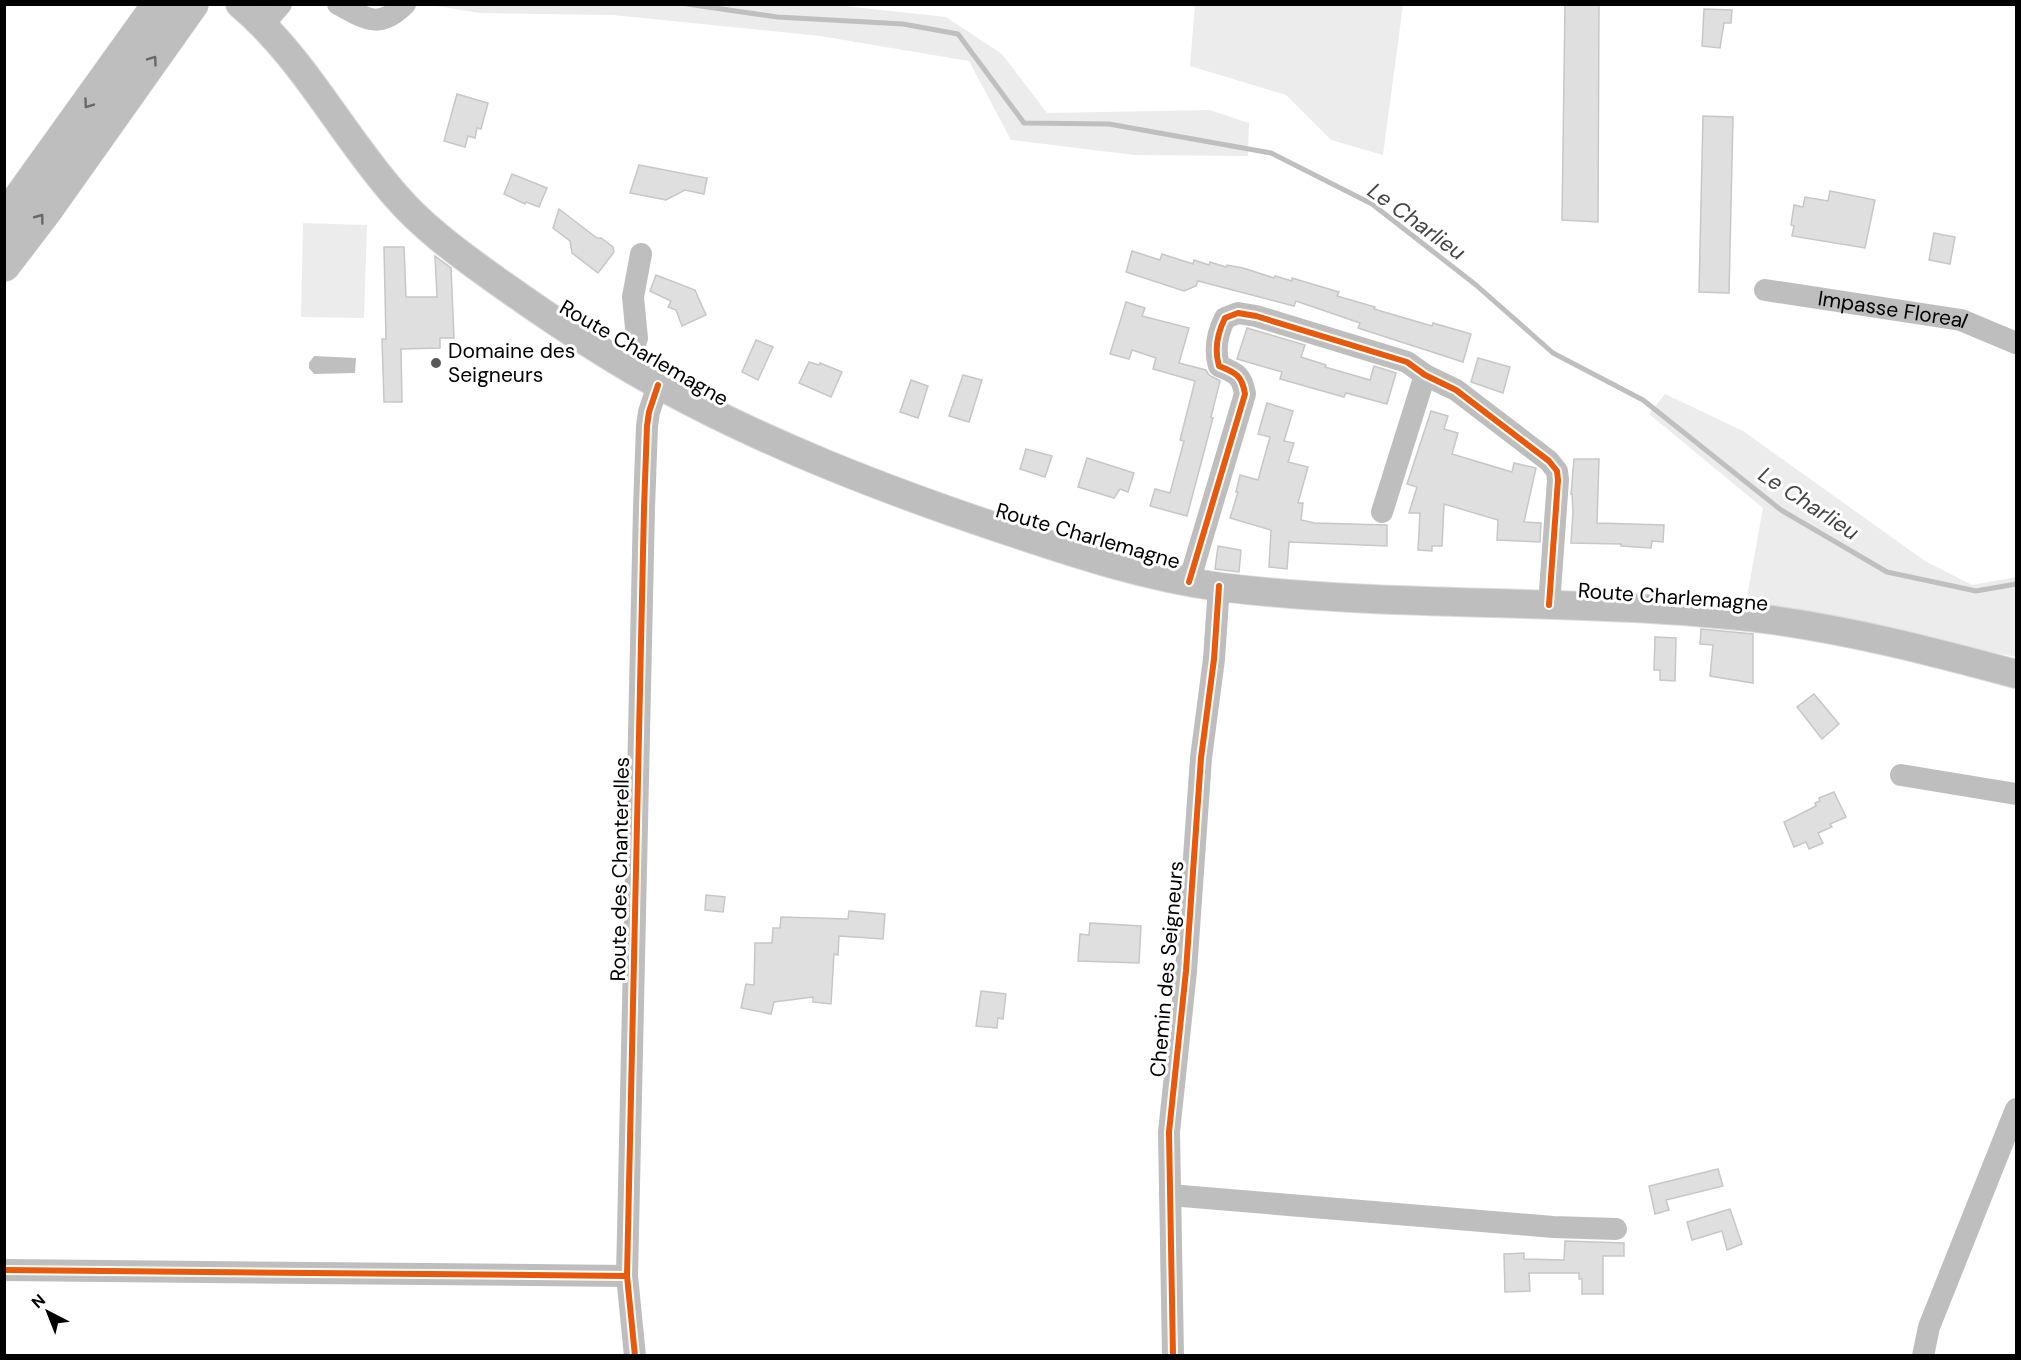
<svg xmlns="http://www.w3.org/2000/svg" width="2021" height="1360" viewBox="0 0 2021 1360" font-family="'DM Sans',sans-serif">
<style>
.green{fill:#ececec}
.water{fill:#bfbfbf}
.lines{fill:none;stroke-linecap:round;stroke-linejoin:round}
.stream{stroke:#bfbfbf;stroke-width:5}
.building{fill:#dfdfdf;stroke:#c7c7c7;stroke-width:1.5}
.major-casing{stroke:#dbdbdb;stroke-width:30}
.highway-casing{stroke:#dbdbdb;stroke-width:34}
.minor{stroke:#bebebe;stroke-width:22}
.major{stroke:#bebebe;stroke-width:28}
.highway{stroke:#bebebe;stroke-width:33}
.cycleway-casing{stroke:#fff;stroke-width:10}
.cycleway{stroke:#e8590c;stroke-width:6}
.oneway{stroke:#686868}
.poi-dot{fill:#595959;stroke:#fff;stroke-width:2}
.labels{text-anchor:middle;stroke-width:6;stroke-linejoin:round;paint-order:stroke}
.street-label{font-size:21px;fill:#000;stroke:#fff}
.poi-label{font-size:21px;fill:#000;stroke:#fff;text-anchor:start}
.water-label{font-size:22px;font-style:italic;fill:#444;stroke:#fff}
</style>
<rect width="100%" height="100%" fill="#fff"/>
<g class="green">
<polygon points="835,5 946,17 1002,54 1047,113 1210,110 1249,123 1248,156 1134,155 1011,140 969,61 820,36 613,15 480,13 430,5"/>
<polygon points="1195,5 1403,5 1383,155 1331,140 1286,95 1190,66"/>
<polygon points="303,223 367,225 364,318 301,317"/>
<polygon points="1665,394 1743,431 1925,561 1972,585 2016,577 2016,657 1746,602 1763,508 1649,414"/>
</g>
<polygon class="water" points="314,356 356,358 355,373 314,374 309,368 309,363"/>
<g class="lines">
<polyline class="stream" points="687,4 777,17 903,24 958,34 1024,123 1109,124 1271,153 1372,204 1476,285 1553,353 1643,400 1781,510 1887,572 1976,591 2016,584"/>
</g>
<g class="building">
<polygon points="1565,4 1599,4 1598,222 1562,220"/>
<polygon points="1704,9 1732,10 1731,23 1724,23 1720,48 1702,46"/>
<polygon points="457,94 488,103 481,129 477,128 475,138 468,136 465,147 444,141"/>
<polygon points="1703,116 1733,117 1729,293 1699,292"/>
<polygon points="639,165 707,178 704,194 685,190 666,200 630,193"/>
<polygon points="512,174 547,188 539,207 526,202 525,204 504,194"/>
<polygon points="1830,191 1875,200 1865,248 1792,236 1794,226 1791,225 1794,205 1803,207 1805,197 1828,201"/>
<polygon points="559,209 597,238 601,238 613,247 614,252 598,273 572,253 570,241 553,228"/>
<polygon points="1934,233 1955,237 1950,264 1929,260"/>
<polygon points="384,247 404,247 406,297 437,297 435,256 451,268 454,338 440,338 440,348 401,349 402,402 384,402 382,339 386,339"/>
<polygon points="1132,251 1160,260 1162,254 1193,264 1194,260 1209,265 1210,262 1226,267 1227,265 1243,268 1274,278 1275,276 1292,281 1292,278 1339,292 1337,296 1375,307 1374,309 1432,326 1433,323 1471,334 1463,362 1358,328 1360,323 1296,301 1294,306 1198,281 1196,286 1184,291 1126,272"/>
<polygon points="656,275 695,290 706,315 682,326 676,310 668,307 671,301 650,291"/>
<polygon points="1126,302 1145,308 1142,316 1189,328 1179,363 1206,370 1209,375 1220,381 1211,417 1213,418 1187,516 1150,506 1155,489 1170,493 1184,441 1180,440 1195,381 1153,369 1156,358 1132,350 1129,359 1110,354"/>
<polygon points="1247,328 1305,345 1301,357 1326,365 1325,367 1370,380 1374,366 1396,373 1387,404 1346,393 1344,397 1280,379 1282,372 1237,359"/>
<polygon points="756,340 773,347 758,380 742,372"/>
<polygon points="1478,358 1510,367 1503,393 1471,382"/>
<polygon points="809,362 819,365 820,363 842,372 831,397 799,383"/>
<polygon points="963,375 982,380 969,422 949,416"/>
<polygon points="911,380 928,386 918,418 900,412"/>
<polygon points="1267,403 1293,411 1284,441 1294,443 1288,462 1308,467 1298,503 1303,503 1301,520 1315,523 1387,525 1387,546 1289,542 1287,569 1269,567 1271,530 1230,518 1238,492 1236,492 1240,475 1258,480 1270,437 1258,434"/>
<polygon points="1431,411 1448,416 1444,429 1458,433 1452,454 1512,472 1514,463 1536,468 1524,522 1541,523 1540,542 1497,540 1498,520 1444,504 1442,546 1432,546 1432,551 1418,550 1420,513 1409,513 1417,487 1407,484"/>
<polygon points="1026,449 1052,456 1045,477 1020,469"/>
<polygon points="1087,458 1134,473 1128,492 1120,489 1114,498 1078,487"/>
<polygon points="1574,459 1599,459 1597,523 1664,525 1663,542 1652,541 1651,548 1621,546 1621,544 1571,543 1573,512 1572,494 1571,494"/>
<polygon points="1218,546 1241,550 1239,572 1215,569"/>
<polygon points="1701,629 1753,634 1753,683 1710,676 1713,645 1700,644"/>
<polygon points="1655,637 1676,638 1675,681 1660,680 1660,670 1654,670"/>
<polygon points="1814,694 1839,724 1822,739 1797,707"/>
<polygon points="1834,792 1846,817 1830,824 1832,827 1818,833 1823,843 1809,849 1806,842 1794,847 1784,822 1816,806 1815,803 1820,801 1819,798"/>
<polygon points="706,895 725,897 723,912 705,910"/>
<polygon points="849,911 885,914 883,939 839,936 838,955 834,954 831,1004 813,1002 813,997 774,1002 771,1014 741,1008 746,984 754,985 755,943 772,943 773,928 780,928 781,917 848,919"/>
<polygon points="1090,923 1141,926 1139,963 1078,961 1080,934 1089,935"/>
<polygon points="981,991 1006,994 1003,1019 998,1018 997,1028 976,1026"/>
<polygon points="1718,1169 1723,1186 1666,1200 1669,1210 1655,1214 1649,1186"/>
<polygon points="1730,1209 1742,1244 1727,1250 1722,1231 1692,1240 1687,1222"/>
<polygon points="1565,1241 1624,1243 1624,1256 1603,1256 1603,1294 1582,1294 1582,1279 1579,1279 1579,1273 1529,1273 1530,1291 1505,1292 1504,1254 1524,1253 1524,1259 1564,1260"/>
</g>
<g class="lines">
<defs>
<path id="major" d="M 240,4 C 304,58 341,134 396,196 C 422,226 454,250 486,273 C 543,314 600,353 661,386 C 769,445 883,489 999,528 C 1071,552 1144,577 1220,587 C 1400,609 1584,597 1765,619 C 1850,630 1934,652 2016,674"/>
<g id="highway">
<polyline points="4,220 159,4"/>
<polyline points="4,265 46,210 192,4"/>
</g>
</defs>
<use href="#major" class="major-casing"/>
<use href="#highway" class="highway-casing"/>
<g class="minor">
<path d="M 338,4 C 366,19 379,30 405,4"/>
<polyline points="263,25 281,4"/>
<path id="s1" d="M 1765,290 L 1961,320 L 2016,343"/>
<polyline points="628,367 637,338 633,297 641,254"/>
<polyline points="1382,512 1425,375"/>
<path d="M 1189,582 L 1245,394 C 1242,375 1236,373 1219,366 C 1214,349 1217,334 1225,318 L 1238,313 L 1256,316 L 1407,362 L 1425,375 L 1456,390 L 1549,461 L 1557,471 L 1558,480 L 1549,605"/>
<polyline points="1901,775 2016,794"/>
<polyline points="1170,1195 1553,1227 1616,1229"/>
<polyline points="4,1270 627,1276"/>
<polyline points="635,1356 627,1276 644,508 647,426 649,412 658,385"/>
<polyline points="1173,1356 1169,1132 1186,971 1201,758 1214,659 1219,586"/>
<polyline points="1923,1356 1929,1327 2016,1109"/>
</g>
<use href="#major" class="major"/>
<use href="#highway" class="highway"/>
<defs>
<g id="cycleway">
<path d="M 1189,582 L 1245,394 C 1242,375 1236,373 1219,366 C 1214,349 1217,334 1225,318 L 1238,313 L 1256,316 L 1407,362 L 1425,375 L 1456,390 L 1549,461 L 1557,471 L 1558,480 L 1549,605"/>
<polyline points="4,1270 627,1276"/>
<polyline points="635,1356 627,1276 644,508 647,426 649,412 658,385"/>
<polyline points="1173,1356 1169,1132 1186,971 1201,758 1214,659 1219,586"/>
</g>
</defs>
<use href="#cycleway" class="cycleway-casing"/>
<use href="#cycleway" class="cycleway"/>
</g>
<defs><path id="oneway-chevron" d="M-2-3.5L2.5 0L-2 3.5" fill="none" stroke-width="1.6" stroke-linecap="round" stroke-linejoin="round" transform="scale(1.5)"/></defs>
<g class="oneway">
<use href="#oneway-chevron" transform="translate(153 60) rotate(-54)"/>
<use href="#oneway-chevron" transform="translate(88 104) rotate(125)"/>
<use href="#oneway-chevron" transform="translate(40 218) rotate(-53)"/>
</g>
<circle class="poi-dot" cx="436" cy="363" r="6"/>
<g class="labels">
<g class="street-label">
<text dy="7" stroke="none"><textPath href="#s1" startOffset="129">Impasse Floreal</textPath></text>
<text transform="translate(644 353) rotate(30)" y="7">Route Charlemagne</text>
<text transform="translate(1088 536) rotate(16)" y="7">Route Charlemagne</text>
<text transform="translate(1673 597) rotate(4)" y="7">Route Charlemagne</text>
<text transform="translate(620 869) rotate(-89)" y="7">Route des Chanterelles</text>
<text transform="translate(1167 969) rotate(-85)" y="7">Chemin des Seigneurs</text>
</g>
<g class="poi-label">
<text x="448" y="358">Domaine des<tspan x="448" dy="24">Seigneurs</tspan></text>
</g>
<g class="water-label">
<text transform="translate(1417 221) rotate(36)" y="8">Le Charlieu</text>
<text transform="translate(1809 503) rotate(33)" y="8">Le Charlieu</text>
</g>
</g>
<rect width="2021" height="1360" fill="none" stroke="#000000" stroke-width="12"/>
<g transform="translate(48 1312) rotate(318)" stroke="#ffffff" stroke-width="4.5" paint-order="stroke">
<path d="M0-4.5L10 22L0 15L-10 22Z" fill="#000000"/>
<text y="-9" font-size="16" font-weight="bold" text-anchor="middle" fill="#000000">N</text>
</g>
</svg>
